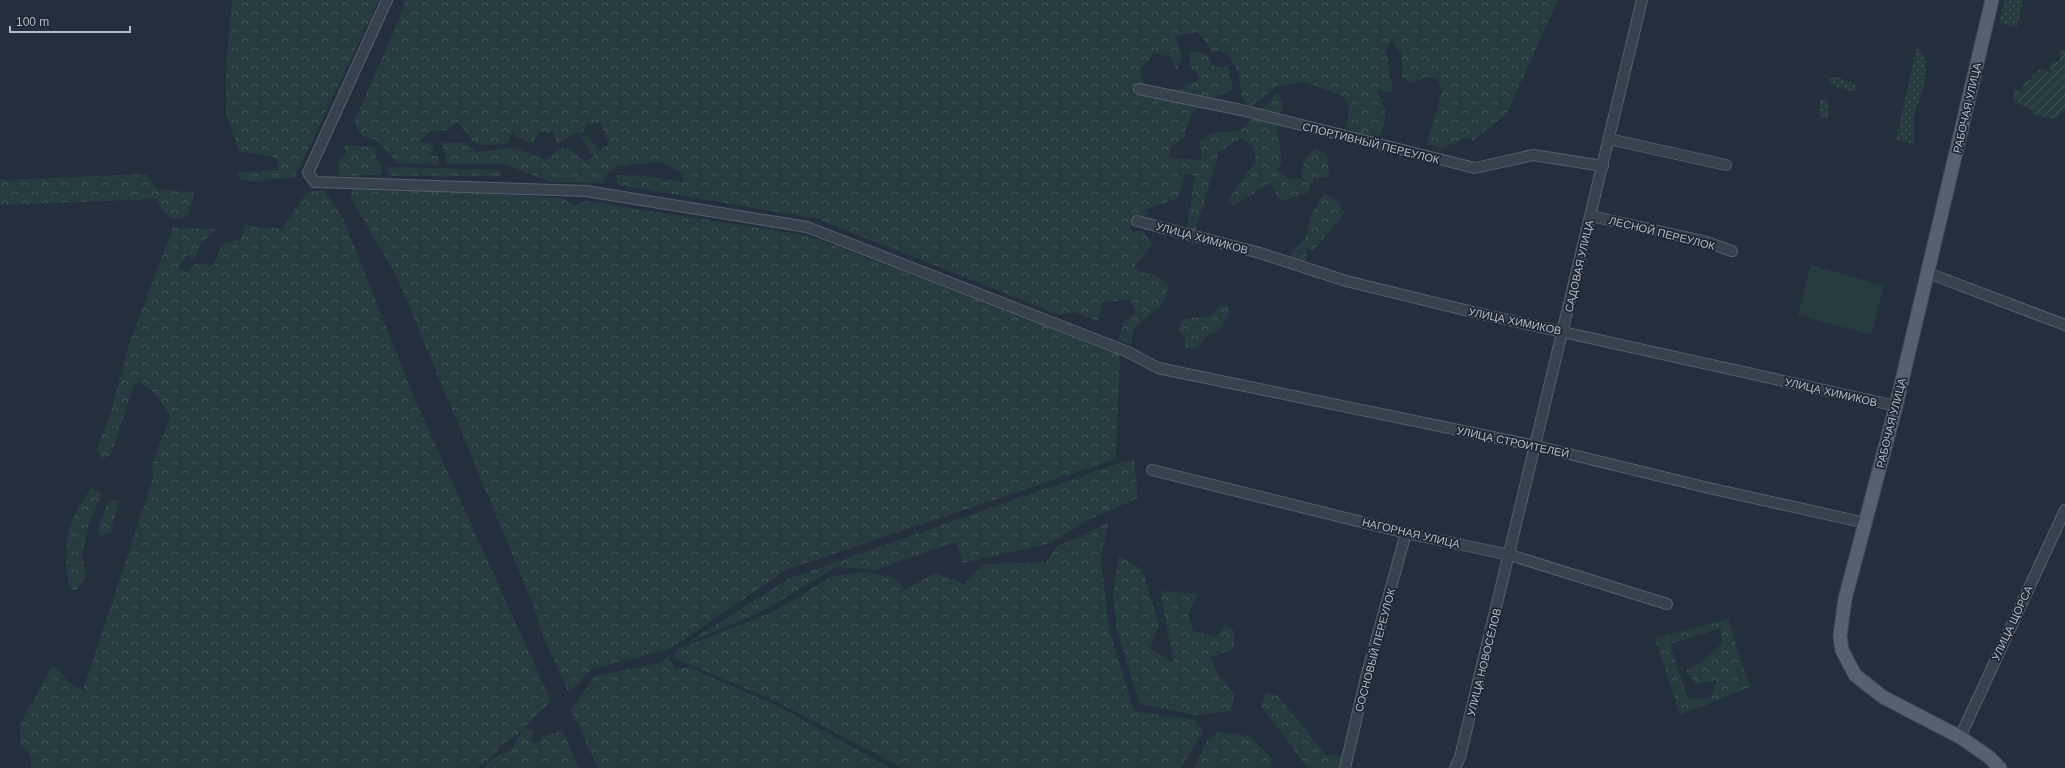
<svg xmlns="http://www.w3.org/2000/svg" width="2065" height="768" viewBox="0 0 2065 768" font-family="Arial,sans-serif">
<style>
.grass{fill:#263c3f}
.forest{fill:url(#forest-crowns);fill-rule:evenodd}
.park{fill:url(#park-dots)}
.garden{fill:url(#garden-furrows)}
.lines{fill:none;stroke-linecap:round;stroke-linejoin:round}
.minor-casing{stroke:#565f6c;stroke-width:12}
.major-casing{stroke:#414a57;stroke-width:15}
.minor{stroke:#38414e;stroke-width:10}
.major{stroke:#56606e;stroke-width:13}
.labels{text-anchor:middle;stroke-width:3.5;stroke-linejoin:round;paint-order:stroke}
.street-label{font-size:11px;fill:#b4bcc9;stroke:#1d2633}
</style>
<defs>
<pattern id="forest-crowns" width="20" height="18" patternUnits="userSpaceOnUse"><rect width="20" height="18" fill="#263c3f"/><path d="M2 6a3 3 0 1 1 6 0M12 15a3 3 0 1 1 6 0" fill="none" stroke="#435659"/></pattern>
<pattern id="park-dots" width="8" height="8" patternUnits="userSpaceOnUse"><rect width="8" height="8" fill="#263c3f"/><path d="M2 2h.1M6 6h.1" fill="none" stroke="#435659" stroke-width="1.8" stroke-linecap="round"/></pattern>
<pattern id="garden-furrows" width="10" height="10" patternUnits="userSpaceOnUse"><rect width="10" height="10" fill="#263c3f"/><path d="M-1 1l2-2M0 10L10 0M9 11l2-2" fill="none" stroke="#435659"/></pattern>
</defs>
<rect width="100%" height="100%" fill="#242f3e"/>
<polygon class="grass" points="1811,265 1884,286 1871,335 1798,315"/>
<g class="forest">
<polygon points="232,0 379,0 295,177 258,182 240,180 237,172 278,170 277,158 239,151 226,114 226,67"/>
<path d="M 405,0 L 1558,0 L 1507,113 L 1474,140 L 1464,138 L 1442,148 L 1427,144 L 1442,91 L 1438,79 L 1426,77 L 1413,83 L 1402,77 L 1402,55 L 1392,40 L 1386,46 L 1393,93 L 1377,90 C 1388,112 1389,121 1375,142 L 1346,128 L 1349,107 L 1344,97 L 1306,82 L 1277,86 L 1250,107 L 1242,99 L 1239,73 L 1227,52 L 1212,51 L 1198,32 L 1175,36 L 1182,57 L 1177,70 L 1170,57 L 1154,53 L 1140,70 L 1144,85 L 1180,90 L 1200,78 L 1190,67 L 1190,51 L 1206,54 L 1215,67 L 1228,66 L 1233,90 C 1206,101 1189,104 1185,137 L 1171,146 L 1169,158 L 1202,160 L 1200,142 L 1211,133 L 1239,131 L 1278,92 L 1284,108 L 1276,116 L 1282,161 L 1277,170 L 1292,180 L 1301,178 L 1305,158 L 1315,148 L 1327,155 L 1329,177 L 1314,178 L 1307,193 L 1281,201 L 1270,183 L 1233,206 L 1227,201 L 1256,160 L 1252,145 L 1241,138 L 1219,152 L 1195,233 L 1186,232 L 1195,176 L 1185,174 L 1178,198 L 1142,211 L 1149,212 L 1130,228 L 1132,232 L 1143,231 L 1153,245 L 1135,265 L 1140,272 L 1155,275 L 1169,286 L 1162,304 L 1133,330 L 1131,344 L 1118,340 L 1125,321 L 1136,312 L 1130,300 L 1103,302 L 1098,321 L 1074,312 L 1060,315 L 818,219 L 618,185 L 616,175 L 645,176 L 683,182 L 683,174 L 661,162 L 617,166 L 605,176 L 603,183 L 551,182 L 504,164 L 447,164 L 442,143 L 466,143 L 476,152 L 516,148 L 545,160 L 552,155 L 557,148 L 567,149 L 569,147 L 579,158 L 587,161 L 593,157 L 581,137 L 587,135 L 599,151 L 609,144 L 600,122 L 586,125 L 581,136 L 578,132 L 557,144 L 554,133 L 539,132 L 533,143 L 514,136 L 515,132 L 513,130 L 507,144 C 474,146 477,148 458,122 L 446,130 L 430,132 L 418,142 L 430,143 L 434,149 L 428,156 L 438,156 L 439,165 L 397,163 L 376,140 L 362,136 L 354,122 L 398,22 Z"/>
<polygon points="344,145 375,147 376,158 382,166 381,174 339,177 338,160 346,154"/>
<polygon points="388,167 500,170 502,176 391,176 387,172"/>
<polygon points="147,174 156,189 195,193 187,217 172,219 160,207 157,199 0,205 0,180"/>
<polygon points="353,186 561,198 574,205 586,201 806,235 1120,354 1116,459 788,569 670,649 592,669 569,693 546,644 530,597 396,275 351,199"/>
<polygon points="324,190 344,220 416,402 551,701 524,728 533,730 531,742 539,743 543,736 563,731 579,768 484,768 493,758 511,750 524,728 515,737 502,744 490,759 477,768 31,768 31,755 20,745 20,724 52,666 59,669 68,682 83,690 153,478 153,462 170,417 157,395 141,383 134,384 111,455 101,459 97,450 111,412 130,341 173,228 216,229 200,246 194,259 188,255 177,268 187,272 195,264 214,265 221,244 240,239 245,225 282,229 307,192"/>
<polygon points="1324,193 1337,201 1345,213 1313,251 1306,249 1307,261 1295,268 1289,257 1307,235 1310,217"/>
<polygon points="1220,305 1229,306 1228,316 1219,331 1207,336 1196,348 1185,348 1185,338 1178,330 1184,319 1211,316"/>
<polygon points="1134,460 1138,498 1090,519 1051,543 963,563 956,542 874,570 836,567 765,610 687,643 788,579 1116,464"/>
<path d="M 91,488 L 102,493 L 87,529 L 82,557 L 86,575 L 78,589 L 71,590 C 64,571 65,539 72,520 C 76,509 85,498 91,488 Z"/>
<polygon points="114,499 119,501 111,532 102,536 97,531 107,504"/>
<polygon points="1108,523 1101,557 1108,625 1134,711 1194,720 1203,731 1181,768 903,768 773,700 674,658 678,649 773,612 831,577 864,572 893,577 905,589 936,573 964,584 984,564 1046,562 1057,547"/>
<polygon points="1119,556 1143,570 1159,626 1150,648 1174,663 1160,591 1198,594 1188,614 1193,631 1215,637 1226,624 1234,631 1234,649 1210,657 1218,674 1234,693 1232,711 1195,715 1140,704 1117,631 1113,592"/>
<path d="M 1728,619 L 1750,687 L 1680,715 L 1655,638 ZM 1721,628 L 1722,643 C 1712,654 1700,664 1686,670 L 1696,684 L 1717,680 L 1711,698 L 1688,699 L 1670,644 Z"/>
<polygon points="668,656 676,669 688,667 778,706 890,768 598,768 571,710 595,676 660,663"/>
<polygon points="1266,693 1278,696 1326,755 1345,756 1343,768 1308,768 1261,706"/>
<polygon points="1218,732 1249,736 1272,759 1271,768 1194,768 1206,742"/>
</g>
<g class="park">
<polygon points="2004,0 2023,0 2017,27 1999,23"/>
<polygon points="1917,46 1926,59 1925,83 1914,115 1914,144 1896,140"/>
<polygon points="1834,76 1855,84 1857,89 1852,91 1830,85 1829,79"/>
<polygon points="1828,99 1829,118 1822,118 1818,111 1821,100"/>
</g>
<polygon class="garden" points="2060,50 2065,50 2065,111 2053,119 2034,115 2030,109 2013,101 2014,89 2022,91 2024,83 2028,80 2033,80 2032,75 2037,74 2038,69 2048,70 2047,73 2051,74 2052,69 2049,68 2052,61 2059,62"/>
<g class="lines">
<defs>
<g id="minor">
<polyline points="387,0 308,173 315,182 586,191 807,227 1128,352 1158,368 1536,446 1713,489 1866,523"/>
<polyline points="1139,89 1241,110 1475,168 1533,155 1603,166"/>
<polyline points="1609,139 1726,165"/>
<polyline points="1591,216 1703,241 1732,251"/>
<polyline points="1137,221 1260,253 1346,281 1473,312 1896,406"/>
<polyline points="1928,273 2065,325"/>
<polyline points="1152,470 1406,533 1510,555 1667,604"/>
<polyline points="1960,737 2065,510"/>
<polyline points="1345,768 1366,677 1406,533"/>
<polyline points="1455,768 1460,757 1642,0"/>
</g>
<polyline id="major" points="1992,0 1896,406 1845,599 1840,636 1842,650 1855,675 1883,697 1960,737 1989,757 2000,768"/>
</defs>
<use href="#minor" class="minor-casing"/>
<use href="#major" class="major-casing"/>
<use href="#minor" class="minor"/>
<use href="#major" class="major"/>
</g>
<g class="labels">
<g class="street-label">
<text transform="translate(1967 108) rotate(-77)" y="4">РАБОЧАЯ УЛИЦА</text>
<text transform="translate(1371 143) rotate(14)" y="4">СПОРТИВНЫЙ ПЕРЕУЛОК</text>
<text transform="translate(1662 233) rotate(14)" y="4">ЛЕСНОЙ ПЕРЕУЛОК</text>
<text transform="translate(1202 238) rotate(15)" y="4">УЛИЦА ХИМИКОВ</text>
<text transform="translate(1579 266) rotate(-77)" y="4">САДОВАЯ УЛИЦА</text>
<text transform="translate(1515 321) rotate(12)" y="4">УЛИЦА ХИМИКОВ</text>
<text transform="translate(1831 392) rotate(13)" y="4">УЛИЦА ХИМИКОВ</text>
<text transform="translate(1891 423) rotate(-76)" y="4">РАБОЧАЯ УЛИЦА</text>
<text transform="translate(1513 442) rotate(12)" y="4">УЛИЦА СТРОИТЕЛЕЙ</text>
<text transform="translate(1411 533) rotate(13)" y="4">НАГОРНАЯ УЛИЦА</text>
<text transform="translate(2012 623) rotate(-65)" y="4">УЛИЦА ЩОРСА</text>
<text transform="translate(1375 650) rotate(-75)" y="4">СОСНОВЫЙ ПЕРЕУЛОК</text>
<text transform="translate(1484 662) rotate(-76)" y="4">УЛИЦА НОВОСЁЛОВ</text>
</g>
</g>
<path d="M10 26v6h120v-6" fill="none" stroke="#b4bcc9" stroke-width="2"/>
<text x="16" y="26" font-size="12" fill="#b4bcc9" stroke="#1d2633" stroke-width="3" paint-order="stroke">100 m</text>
</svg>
